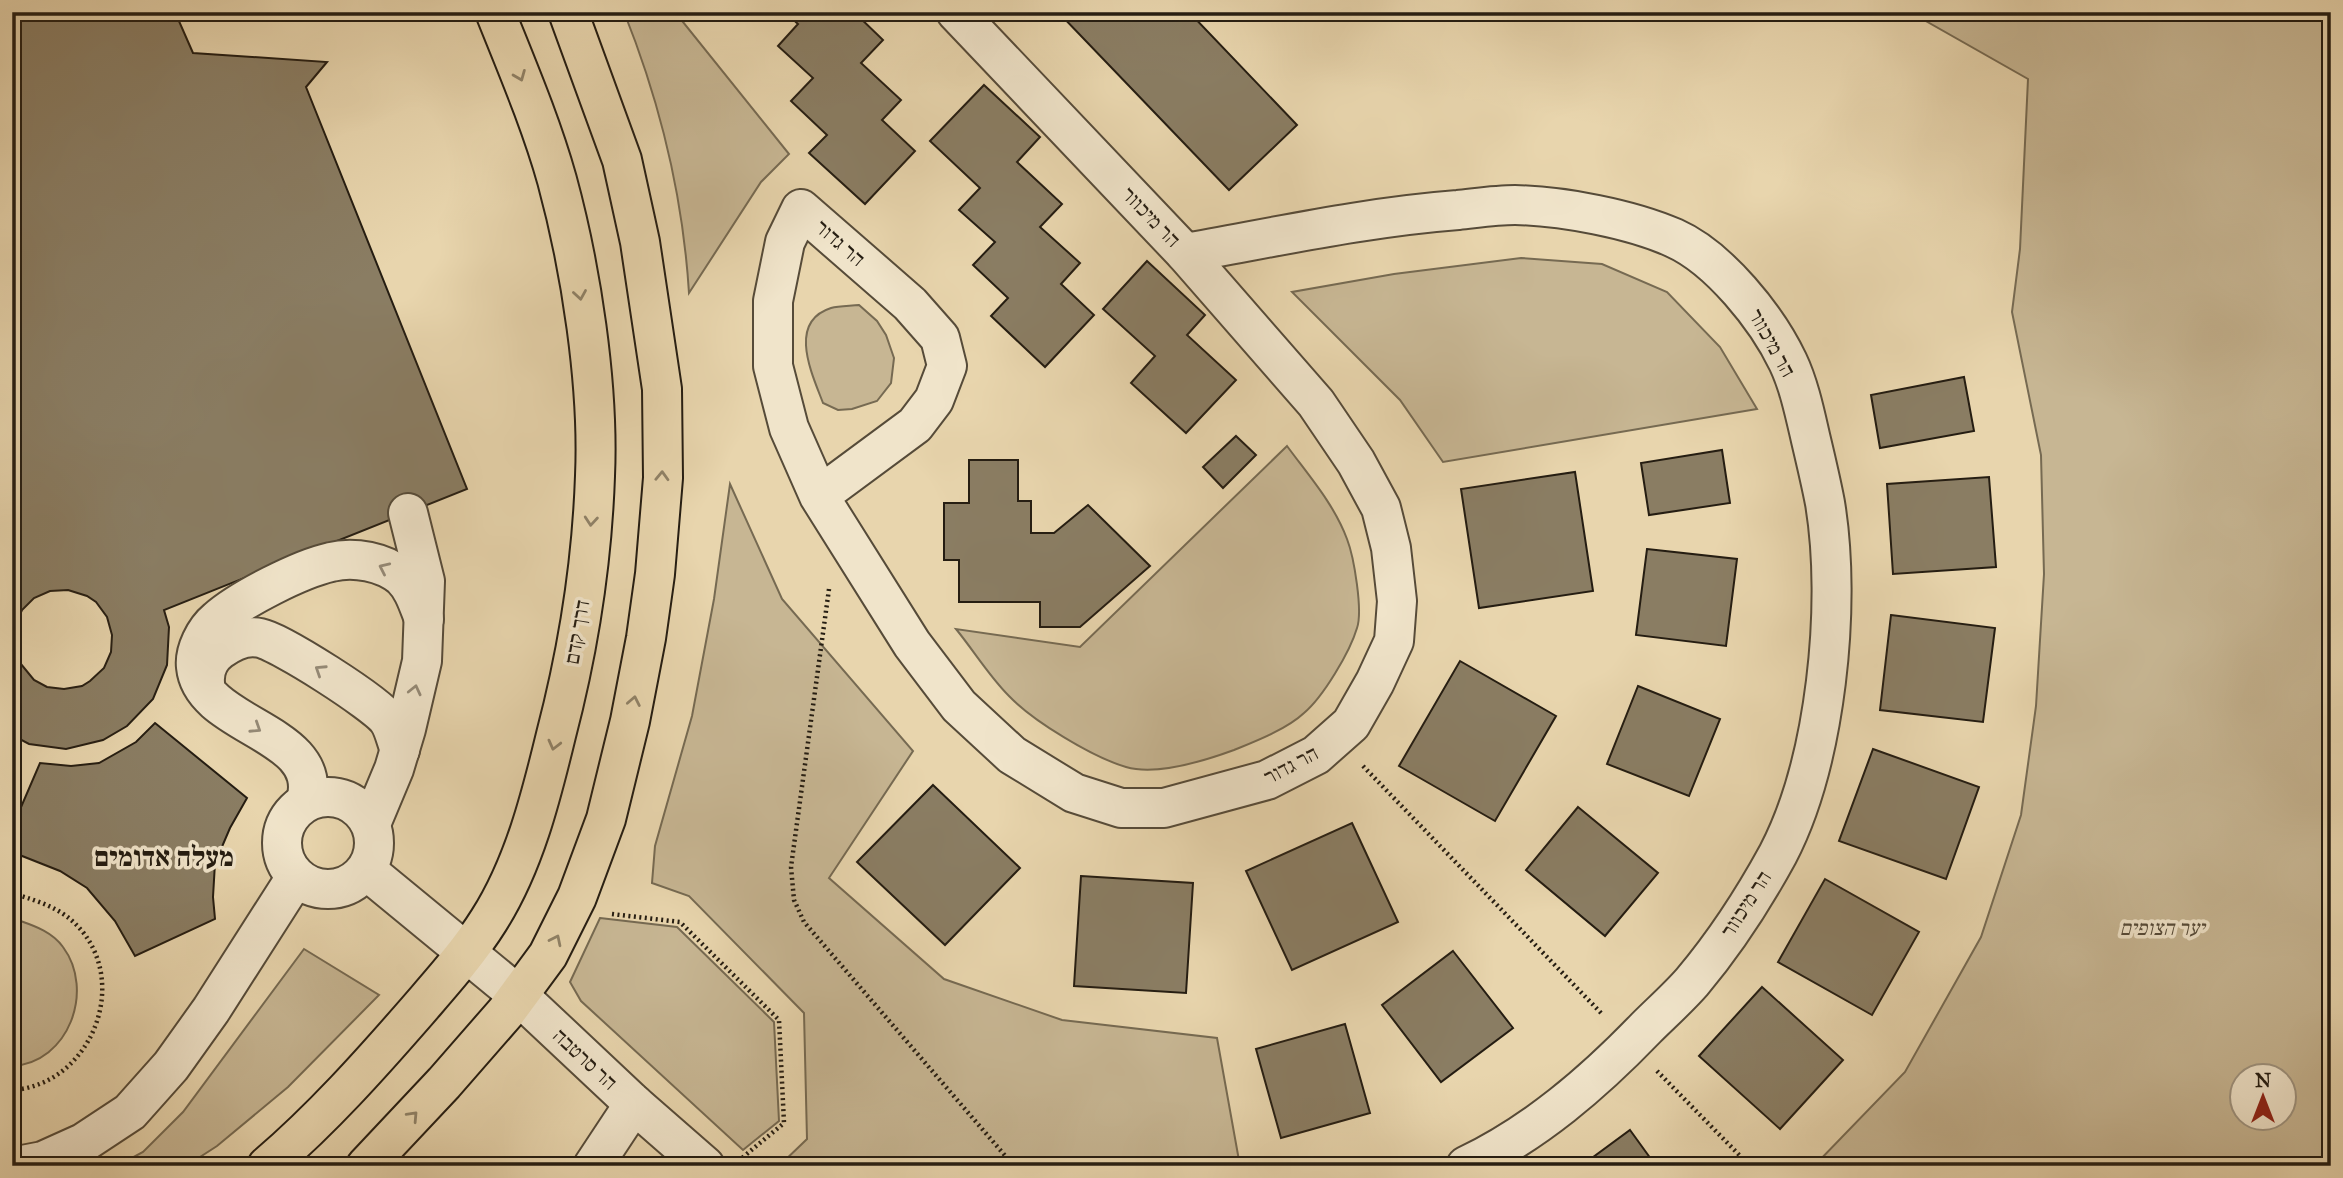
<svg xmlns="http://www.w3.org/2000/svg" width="2343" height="1178" viewBox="0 0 2343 1178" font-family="'IM FELL Great Primer','Frank Ruhl Libre',serif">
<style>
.green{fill:#c7b693;stroke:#766a52;stroke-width:2;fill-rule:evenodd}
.building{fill:#8a7d63;stroke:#251d12;stroke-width:2;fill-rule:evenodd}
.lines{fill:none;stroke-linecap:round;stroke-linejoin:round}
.minor-casing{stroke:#564b39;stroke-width:42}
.major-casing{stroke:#251d12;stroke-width:42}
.path{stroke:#251d12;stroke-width:4.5;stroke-dasharray:2 3.5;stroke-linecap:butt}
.minor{stroke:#f0e4ca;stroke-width:38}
.major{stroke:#e8d5ad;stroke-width:38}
.oneway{stroke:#908267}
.oneway2{stroke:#958a77}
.labels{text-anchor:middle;stroke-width:7;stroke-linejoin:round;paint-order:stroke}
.street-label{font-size:21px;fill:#251d12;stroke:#f0e4ca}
.park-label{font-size:21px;font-style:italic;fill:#564b39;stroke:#f0e4ca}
.district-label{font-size:28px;font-weight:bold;fill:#251d12;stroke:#f0e4ca}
</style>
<rect width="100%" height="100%" fill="#e8d5ad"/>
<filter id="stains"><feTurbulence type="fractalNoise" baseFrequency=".00286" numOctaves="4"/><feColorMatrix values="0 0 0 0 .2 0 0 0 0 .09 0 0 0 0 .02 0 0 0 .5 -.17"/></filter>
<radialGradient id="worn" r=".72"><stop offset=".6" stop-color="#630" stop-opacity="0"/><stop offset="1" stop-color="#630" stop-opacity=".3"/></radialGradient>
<g class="green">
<path d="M 624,12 L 675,12 L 789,154 L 761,182 L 689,293 C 683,197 660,102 624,12 Z"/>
<path d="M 1910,12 L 2331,12 L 2331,1166 L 1814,1166 L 1905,1072 L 1981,937 L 2021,815 L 2036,706 L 2044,574 L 2041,455 L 2012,312 L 2020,249 L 2028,79 ZM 2284,1076 L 2284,1118 L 2242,1118 L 2242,1076 Z"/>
<polygon points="1521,258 1602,264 1667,292 1720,347 1757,409 1443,462 1400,400 1292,292 1394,274"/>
<path d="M 859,305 L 877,321 L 886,335 L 894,358 L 891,383 L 877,401 L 852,409 L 838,410 L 823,403 C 812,374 787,322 831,308 C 839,306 850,306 859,305 Z"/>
<path d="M 1287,446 C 1309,476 1334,504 1347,539 C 1354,557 1363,611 1357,628 C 1350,652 1323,697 1304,713 C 1287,729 1256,741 1234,750 C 1204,761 1157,776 1126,767 C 1092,757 1033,721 1009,696 C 989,676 974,651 956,629 L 1080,647 Z"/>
<polygon points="730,484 782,599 913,751 829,878 944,979 1062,1020 1217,1038 1240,1166 779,1166 807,1139 804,1013 689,896 652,883 655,846 692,716 714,599"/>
<path d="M 12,918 C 31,925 51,930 63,947 C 95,990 69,1063 12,1066 Z"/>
<polygon points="600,918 677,927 774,1022 779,1121 743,1150 581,1001 570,982"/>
<polygon points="304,949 379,995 288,1087 217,1146 186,1166 117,1166 143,1152 183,1112"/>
</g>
<g class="building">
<path d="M 12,12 L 175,12 L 193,53 L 327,62 L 306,87 L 467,489 L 164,610 L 169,627 L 167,665 L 153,699 L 127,726 L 103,740 L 66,749 L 29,744 L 12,735 ZM 68,590 L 87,596 L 96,602 L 107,617 L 112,635 L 111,652 L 104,668 L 90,681 L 82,686 L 64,689 L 47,687 L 34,680 L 16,658 L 13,644 L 14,628 L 22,610 L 34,598 L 50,591 Z"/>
<polygon points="785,12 854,12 883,40 861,63 901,100 882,120 915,151 865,204 809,153 827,135 791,101 813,78 778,46 798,24"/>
<polygon points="1058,12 1189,12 1297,125 1229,190"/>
<polygon points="984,85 1040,137 1017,162 1062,204 1040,227 1080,263 1061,284 1094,315 1045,367 991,316 1008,298 973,265 995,242 959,210 980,188 930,141"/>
<polygon points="1147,261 1205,315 1187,335 1236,380 1186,433 1131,383 1155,356 1103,309"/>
<polygon points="1964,377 1974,431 1880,448 1871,395"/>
<polygon points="1236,436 1256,455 1223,488 1203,467"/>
<polygon points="1722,450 1730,503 1649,515 1641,463"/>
<polygon points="969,460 1018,460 1018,501 1031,501 1031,533 1054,533 1088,505 1150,566 1080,627 1040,627 1040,602 959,602 959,560 944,560 944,503 969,503"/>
<polygon points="1575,472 1593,591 1479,608 1461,489"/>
<polygon points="1989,477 1996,567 1893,574 1887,484"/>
<polygon points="1647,549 1737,559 1726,646 1636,635"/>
<polygon points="1891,615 1995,628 1983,722 1880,710"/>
<polygon points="1460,661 1556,716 1495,821 1399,766"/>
<polygon points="1638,686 1720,719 1689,796 1607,764"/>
<polygon points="155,723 247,798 230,828 215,863 213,897 215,919 135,956 115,921 87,888 60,871 12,852 12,828 40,763 71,766 99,763 136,742"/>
<polygon points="1873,749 1979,787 1946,879 1839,841"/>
<polygon points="933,785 1020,868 945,945 857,862"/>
<polygon points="1578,807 1658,873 1605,936 1526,870"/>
<polygon points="1352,823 1398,922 1292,970 1246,871"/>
<polygon points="1081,876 1193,883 1186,993 1074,986"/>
<polygon points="1825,879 1919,932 1872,1015 1778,962"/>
<polygon points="1453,951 1513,1028 1441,1082 1382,1005"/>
<polygon points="1762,987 1843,1060 1780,1129 1699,1056"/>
<polygon points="1345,1024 1370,1113 1281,1138 1256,1049"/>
<polygon points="1630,1130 1656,1166 1581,1166"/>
</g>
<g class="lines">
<defs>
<g id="minor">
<path d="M 1185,253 C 1276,237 1366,217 1458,210 C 1477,208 1496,205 1515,205 C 1563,206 1631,219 1674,238 C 1719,258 1767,318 1788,362 C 1799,385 1805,414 1811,440 C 1816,461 1821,482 1825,503 C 1842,605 1826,762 1778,854 C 1754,898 1724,944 1692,982 C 1678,998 1661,1013 1646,1028 C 1593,1083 1535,1133 1466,1166"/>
<polyline points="819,496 915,425 934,400 947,366 940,338 910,304 801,209 785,242 773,301 773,366 789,428 819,496 912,644 959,706 1012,755 1074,793 1121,808 1164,808 1267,780 1316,755 1351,724 1375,682 1394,641 1397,601 1391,548 1381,508 1356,462 1316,403 1185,253 956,12"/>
<path d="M 205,683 C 204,670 209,658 220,650 C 231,642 246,635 260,638 C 280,642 376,703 388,720 C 394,728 396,741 400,750"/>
<circle cx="328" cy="843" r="46"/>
<path d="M 306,801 C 325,731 202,728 196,667 C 194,651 205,630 217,620 C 241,599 300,569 331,562 C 354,556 384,562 402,577 C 414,589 418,604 424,619"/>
<polyline points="371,824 394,769 406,729 422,661 425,581 408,513"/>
<polyline points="366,870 518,995 634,1104 705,1166"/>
<polyline points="17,1166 43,1161 83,1143 130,1112 171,1066 211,1010 296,877"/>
<polyline points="593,1166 634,1104"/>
</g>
<g id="major">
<path d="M 267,1166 C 322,1119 371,1064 418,1010 C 443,981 469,952 489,920 C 524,865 541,797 556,735 C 578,651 592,563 595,476 C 599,385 581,268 557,180 C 541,123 517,67 495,12"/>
<polyline points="366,1166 444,1083 506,1012 548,955 577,897 606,819 630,721 646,638 655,574 663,478 662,389 640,242 622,160 568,12"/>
</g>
</defs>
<use href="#minor" class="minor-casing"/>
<use href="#major" class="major-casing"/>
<g class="path">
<polyline points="829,589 791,867 794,900 804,922 1014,1166"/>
<polyline points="1363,766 1602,1014"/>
<path d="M 12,893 C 40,902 63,908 82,931 C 130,990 87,1086 12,1090"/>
<polyline points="612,914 680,922 779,1020 784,1123 742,1158"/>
<polyline points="1657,1071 1750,1166"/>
</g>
<use href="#minor" class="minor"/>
<use href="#major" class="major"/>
</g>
<defs><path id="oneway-chevron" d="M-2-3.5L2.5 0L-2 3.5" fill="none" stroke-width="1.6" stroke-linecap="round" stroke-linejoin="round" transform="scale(1.75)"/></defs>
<g class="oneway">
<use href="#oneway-chevron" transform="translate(520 76) rotate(68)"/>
<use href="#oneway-chevron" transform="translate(580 295) rotate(81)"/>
<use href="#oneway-chevron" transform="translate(662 476) rotate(-88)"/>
<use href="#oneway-chevron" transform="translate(591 521) rotate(95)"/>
<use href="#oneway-chevron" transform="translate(634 701) rotate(-79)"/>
<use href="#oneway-chevron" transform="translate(554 745) rotate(104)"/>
<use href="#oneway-chevron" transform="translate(556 940) rotate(-64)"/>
<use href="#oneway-chevron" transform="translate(413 1116) rotate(-47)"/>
</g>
<g class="oneway2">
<use href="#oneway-chevron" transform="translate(384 568) rotate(-155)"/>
<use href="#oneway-chevron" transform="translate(320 670) rotate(-147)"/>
<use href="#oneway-chevron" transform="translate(415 690) rotate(-77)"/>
<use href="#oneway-chevron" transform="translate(256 728) rotate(33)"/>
</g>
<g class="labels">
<g class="street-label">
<text transform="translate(1151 217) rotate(46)" y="7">הר מיכוור</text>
<text transform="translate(840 243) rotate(41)" y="7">הר גדור</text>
<text transform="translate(1772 343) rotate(61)" y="7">הר מיכוור</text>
<text transform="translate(577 632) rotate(-80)" y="7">דרך קדם</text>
<text transform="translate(1291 765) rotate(-28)" y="7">הר גדור</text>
<text transform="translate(1746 904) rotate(-57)" y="7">הר מיכוור</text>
<text transform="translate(585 1059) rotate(43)" y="7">הר סרטבה</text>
</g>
<g class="park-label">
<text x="2162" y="935">יער הצופים</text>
</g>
<g class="district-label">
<text x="164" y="866">מעלה אדומים</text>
</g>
</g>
<rect width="2343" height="1178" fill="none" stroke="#e8d5ad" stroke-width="42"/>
<rect x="14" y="14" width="2315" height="1150" fill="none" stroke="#251d12" stroke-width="3.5"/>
<rect x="21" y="21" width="2301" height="1136" fill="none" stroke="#251d12" stroke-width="2"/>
<g transform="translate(2263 1097)"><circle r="33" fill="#f0e4ca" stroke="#9f9480" stroke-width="2"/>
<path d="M0-5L12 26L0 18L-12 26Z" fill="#8f2418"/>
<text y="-10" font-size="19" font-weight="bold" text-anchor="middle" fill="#251d12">N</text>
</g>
<rect width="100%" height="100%" filter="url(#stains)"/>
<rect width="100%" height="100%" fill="url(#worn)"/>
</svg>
